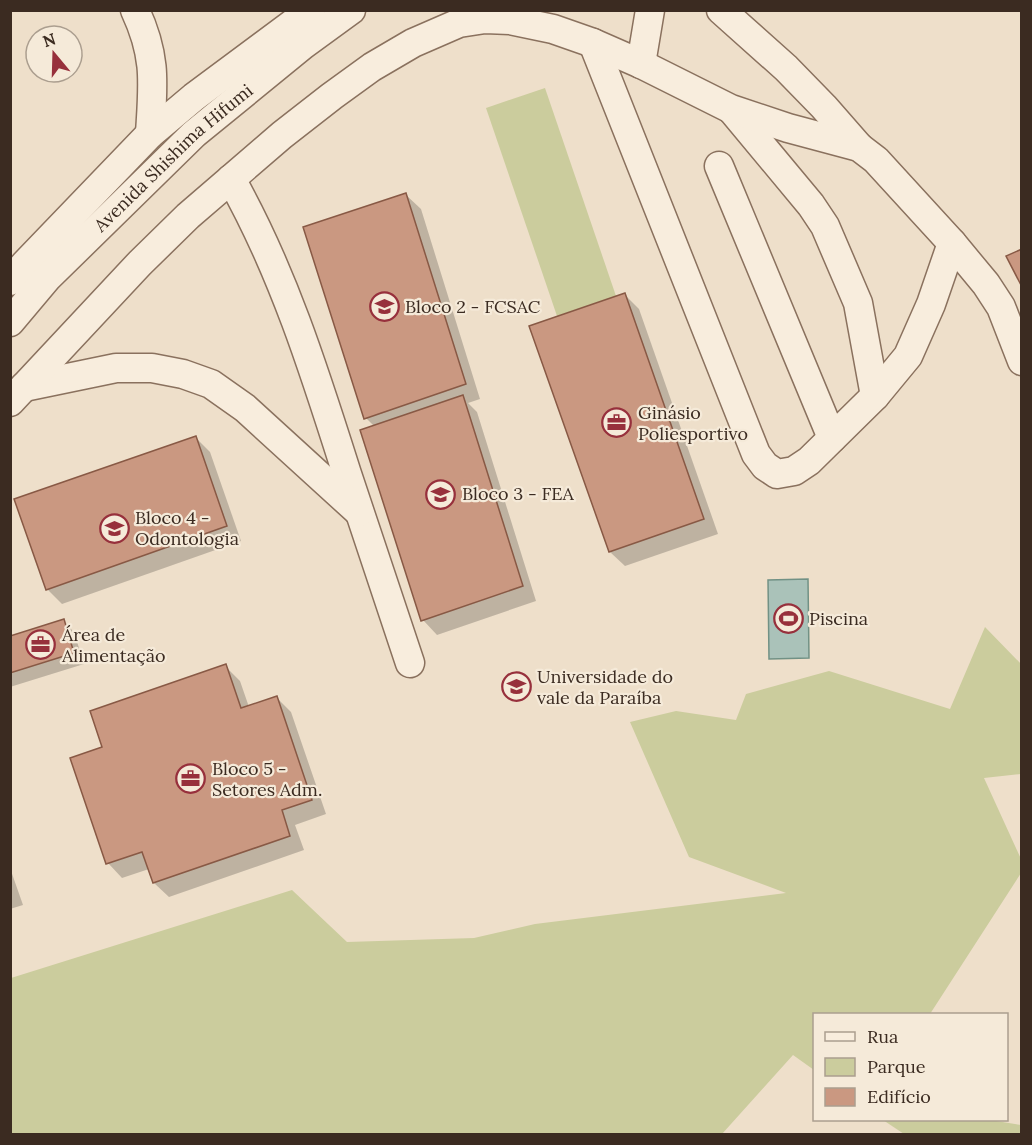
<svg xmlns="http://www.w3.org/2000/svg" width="1032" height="1145" viewBox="0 0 1032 1145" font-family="Lora,serif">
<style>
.green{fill:#cbcc9d}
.water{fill:#aac2b9;stroke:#719185;stroke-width:1.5}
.shadow{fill:#0003}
.building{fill:#ca9881;stroke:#885945;stroke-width:1.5}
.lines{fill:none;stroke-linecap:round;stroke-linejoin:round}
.minor-casing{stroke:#8a715e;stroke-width:31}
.minor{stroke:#f8eddd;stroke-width:28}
.labels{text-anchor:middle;stroke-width:4.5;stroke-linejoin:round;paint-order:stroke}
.street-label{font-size:18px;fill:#3b2b21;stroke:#f5ead9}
.poi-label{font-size:18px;fill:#3b2b21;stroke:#f5ead9;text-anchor:start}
</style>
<rect width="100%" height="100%" fill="#eedfca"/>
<g class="green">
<polygon points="545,88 616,296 557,316 486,108"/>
<polygon points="985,627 1021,664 1021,774 984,778 1021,859 1021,873 930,1014 814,1014 814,1070 793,1055 722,1134 11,1134 11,978 292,890 347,942 474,938 535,924 786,893 689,857 630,722 676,711 736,720 746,694 829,671 950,709"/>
<polygon points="883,1120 990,1120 1021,1125 1021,1134 904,1134"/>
</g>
<polygon class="water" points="808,579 809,658 769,659 768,580"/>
<g class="shadow">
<polygon points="406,195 421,209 480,399 468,403 477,412 536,601 437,635 423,620 374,426 366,418"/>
<polygon points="624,294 639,309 718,534 625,566 610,552"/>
<polygon points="195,437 210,452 241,541 62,604 47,589"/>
<polygon points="63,621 74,632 84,664 10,687 10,637"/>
<polygon points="225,666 240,681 249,707 276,697 291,712 326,814 295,825 304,850 169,897 154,883 149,869 122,878 108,863 104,748"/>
<polygon points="10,868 23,905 10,909"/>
</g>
<g class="building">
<polygon points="406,193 466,384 364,419 303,227"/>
<polygon points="1022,249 1022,287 1006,256"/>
<polygon points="625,293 704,519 609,552 529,326"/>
<polygon points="463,395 523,586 421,621 360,430"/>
<polygon points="196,436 227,526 46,590 14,499"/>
<polygon points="64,619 74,653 10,673 10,636"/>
<polygon points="226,664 241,708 277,696 312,800 282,810 290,836 153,883 142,852 106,864 70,758 102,747 90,711"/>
</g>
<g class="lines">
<defs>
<g id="minor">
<path d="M 135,10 C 157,57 153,84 150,134"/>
<polyline points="721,10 786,68 824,107 859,147"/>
<polyline points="593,43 756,454 765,466 777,474 794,471 809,461 875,396 908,356 931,304 952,243"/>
<polyline points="641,64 650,10"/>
<polyline points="732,110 811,205 825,226 858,303 875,396"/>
<polyline points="719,166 832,438"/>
<path d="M 231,179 C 283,271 315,373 347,474 C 368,537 389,600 410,663"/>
<polyline points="10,281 25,264 150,134 194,97 311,10"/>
<path id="s1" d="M 10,322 L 47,278 L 194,134 L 303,45 L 351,10"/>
<polyline points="24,387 116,368 152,368 183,374 211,384 245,408 359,512"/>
<polyline points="10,402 140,263 188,216 282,135 332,96 372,67 413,43 459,23 485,19 510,20 553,29 593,43 641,64 731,109 788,128 859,147 876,160 952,243 986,284 1001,307 1022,361"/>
</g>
</defs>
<use href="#minor" class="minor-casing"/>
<use href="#minor" class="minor"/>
</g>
<defs>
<symbol id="university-ring" viewBox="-11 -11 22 22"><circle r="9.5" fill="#f5ead9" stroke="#97303c" stroke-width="1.5"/><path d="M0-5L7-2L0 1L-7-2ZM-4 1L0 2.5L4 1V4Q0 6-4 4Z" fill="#97303c"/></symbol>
<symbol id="office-ring" viewBox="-11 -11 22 22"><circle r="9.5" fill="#f5ead9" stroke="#97303c" stroke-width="1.5"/><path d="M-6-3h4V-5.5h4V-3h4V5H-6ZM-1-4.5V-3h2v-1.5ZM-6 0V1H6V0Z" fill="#97303c"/></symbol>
<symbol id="stadium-ring" viewBox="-11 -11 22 22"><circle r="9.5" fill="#f5ead9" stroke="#97303c" stroke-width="1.5"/><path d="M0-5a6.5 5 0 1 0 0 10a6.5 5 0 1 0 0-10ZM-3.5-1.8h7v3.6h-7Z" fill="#97303c"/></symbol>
</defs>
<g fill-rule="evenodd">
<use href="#university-ring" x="368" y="290" width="33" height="33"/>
<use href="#office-ring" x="600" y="406" width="33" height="33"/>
<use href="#university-ring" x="424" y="478" width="33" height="33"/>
<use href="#university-ring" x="98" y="512" width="33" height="33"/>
<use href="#stadium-ring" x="772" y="602" width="33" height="33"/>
<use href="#office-ring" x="24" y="628" width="33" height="33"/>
<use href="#university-ring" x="500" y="670" width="33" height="33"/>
<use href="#office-ring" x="174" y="762" width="33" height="33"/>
</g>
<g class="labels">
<g class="street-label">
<text dy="6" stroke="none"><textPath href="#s1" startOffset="232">Avenida Shishima Hifumi</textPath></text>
</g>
<g class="poi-label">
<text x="405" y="313">Bloco 2 - FCSAC</text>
<text x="638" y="419">Ginásio<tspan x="638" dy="21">Poliesportivo</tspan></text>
<text x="462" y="500">Bloco 3 - FEA</text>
<text x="135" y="524">Bloco 4 -<tspan x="135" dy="21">Odontologia</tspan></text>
<text x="809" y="625">Piscina</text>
<text x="62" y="641">Área de<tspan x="62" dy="21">Alimentação</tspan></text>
<text x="537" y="683">Universidade do<tspan x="537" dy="21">vale da Paraíba</tspan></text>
<text x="212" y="775">Bloco 5 -<tspan x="212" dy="21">Setores Adm.</tspan></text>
</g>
</g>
<rect width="1032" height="1145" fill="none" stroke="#3b2b21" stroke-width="24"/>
<rect x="813" y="1013" width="195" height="108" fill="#f5ead9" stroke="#ab9e8f" stroke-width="1.5"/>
<rect x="825" y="1032" width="30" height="9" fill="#f8eddd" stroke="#ab9e8f" stroke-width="1.5"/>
<text x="867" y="1043" font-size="18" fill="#3b2b21">Rua</text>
<rect x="825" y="1058" width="30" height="18" fill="#cbcc9d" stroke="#ab9e8f" stroke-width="1.5"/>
<text x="867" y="1073" font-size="18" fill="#3b2b21">Parque</text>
<rect x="825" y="1088" width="30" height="18" fill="#ca9881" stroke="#ab9e8f" stroke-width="1.5"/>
<text x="867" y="1103" font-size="18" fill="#3b2b21">Edifício</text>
<g transform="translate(54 54) rotate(341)"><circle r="28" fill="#f5ead9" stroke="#ab9e8f" stroke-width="1.5"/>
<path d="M0-4.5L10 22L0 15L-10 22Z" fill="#97303c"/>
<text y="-9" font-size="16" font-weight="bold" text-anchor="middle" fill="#3b2b21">N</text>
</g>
</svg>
